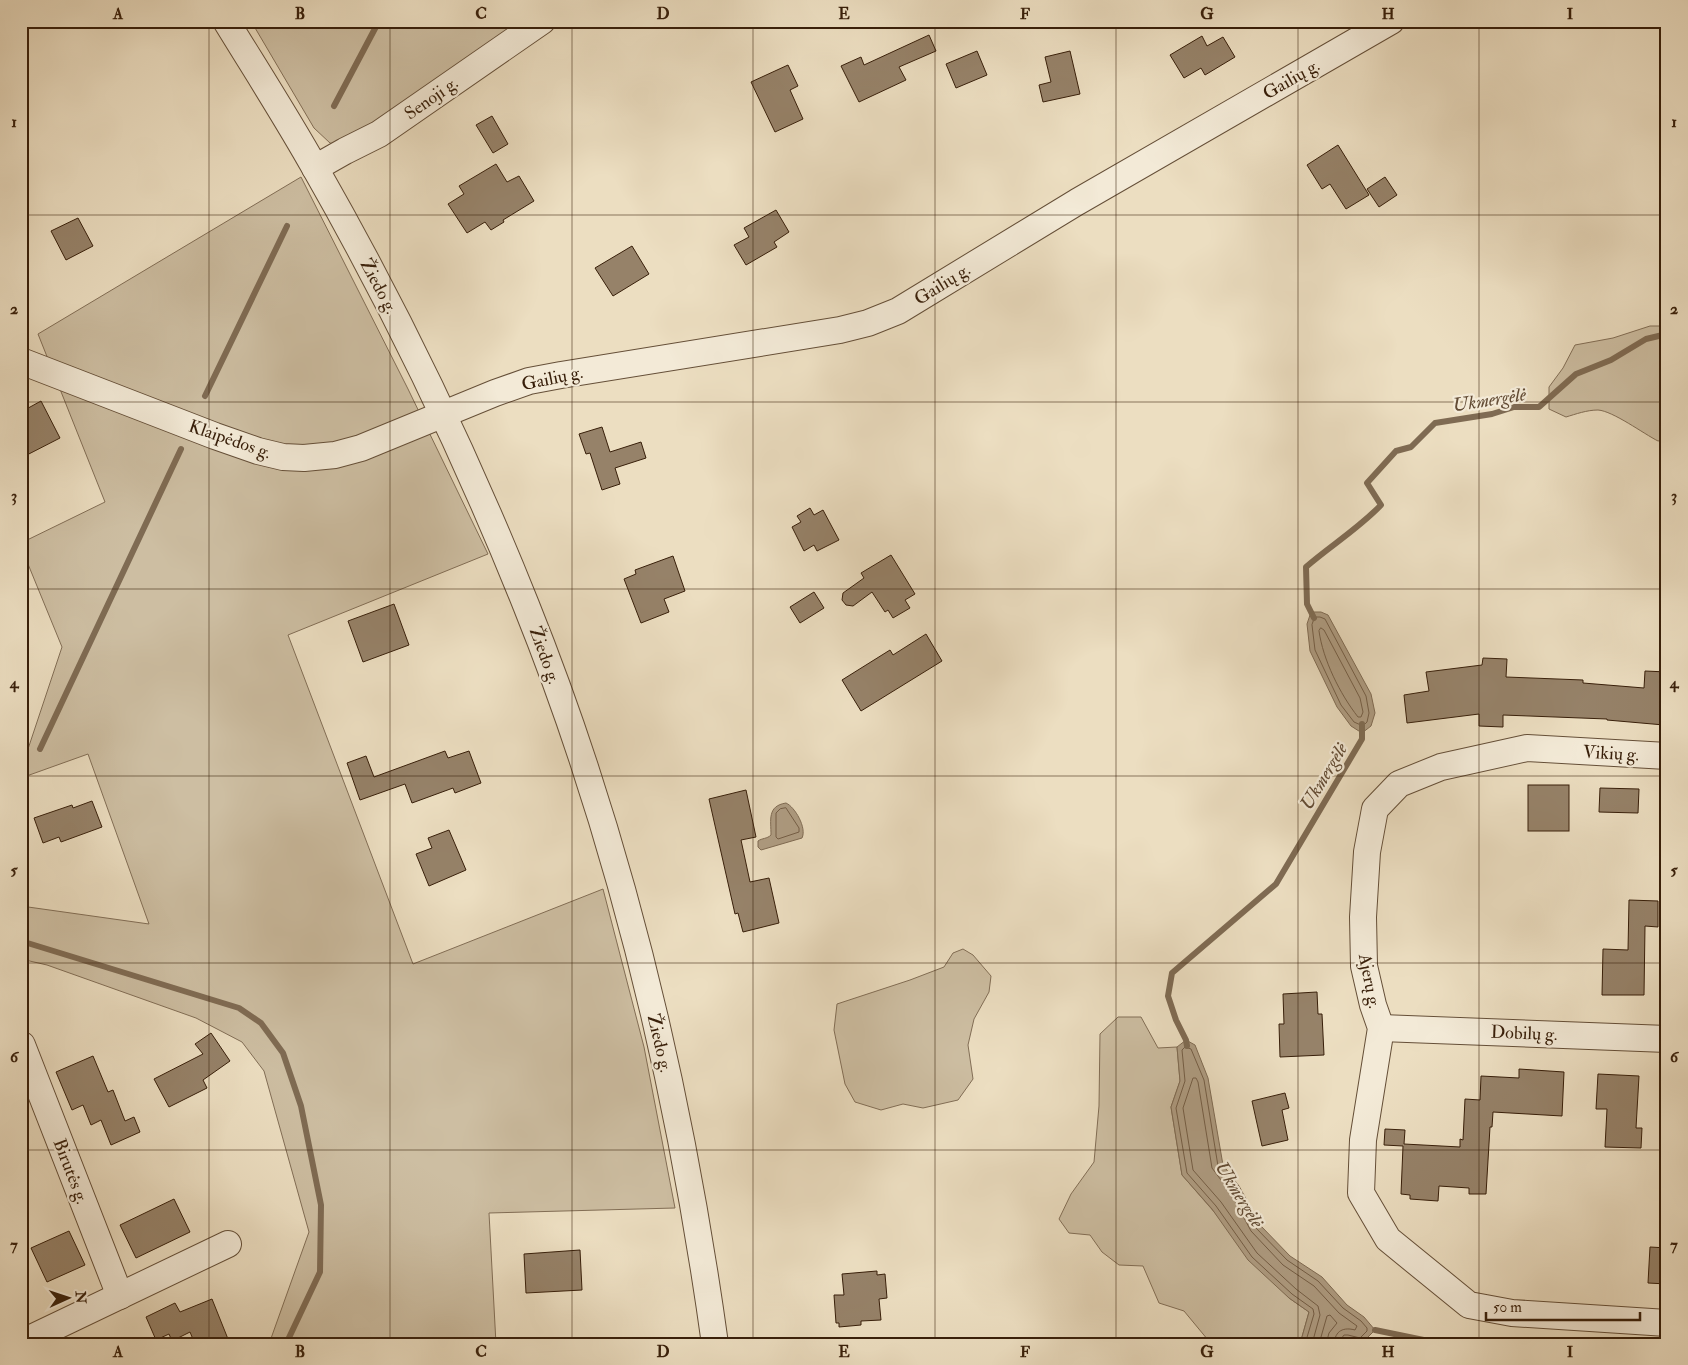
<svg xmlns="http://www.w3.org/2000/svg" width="1688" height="1365" viewBox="0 0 1688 1365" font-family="'IM FELL Double Pica',serif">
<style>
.green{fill:#cdbea2;stroke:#826e56}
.water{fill:#af9d83;stroke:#7f6b53}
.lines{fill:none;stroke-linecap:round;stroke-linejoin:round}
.shore{stroke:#745e46;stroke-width:1}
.stream{stroke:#7f6b53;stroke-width:6}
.building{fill:#968269;stroke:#381f0a}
.minor-casing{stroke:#654f38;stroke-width:28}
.minor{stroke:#f3ead7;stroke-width:26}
.grid{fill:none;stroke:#381f0a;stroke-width:1;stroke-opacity:0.55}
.labels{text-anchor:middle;stroke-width:4.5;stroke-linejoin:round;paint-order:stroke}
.street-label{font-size:18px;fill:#381f0a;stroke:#f3ead7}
.water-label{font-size:19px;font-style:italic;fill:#624b34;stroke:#f3ead7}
.neatline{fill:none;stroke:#381f0a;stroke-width:2}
.grid-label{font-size:16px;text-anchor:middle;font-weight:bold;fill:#381f0a}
</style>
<rect width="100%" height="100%" fill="#ecdec1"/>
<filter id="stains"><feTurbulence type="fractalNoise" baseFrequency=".004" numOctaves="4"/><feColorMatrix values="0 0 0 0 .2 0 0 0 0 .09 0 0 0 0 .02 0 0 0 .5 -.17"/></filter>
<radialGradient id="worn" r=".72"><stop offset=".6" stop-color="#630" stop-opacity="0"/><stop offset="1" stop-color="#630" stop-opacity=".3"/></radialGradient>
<g class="green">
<polygon points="251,21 531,21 338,145 330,143 314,128"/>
<polygon points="301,177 408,389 488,554 288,635 413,964 603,889 644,1047 675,1208 489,1213 496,1344 269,1344 309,1232 264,1071 242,1042 196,1018 47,965 21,959 21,906 149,924 88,754 21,778 21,770 62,647 21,547 21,543 105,502 38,334"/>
<path d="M 1650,326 L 1667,326 L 1667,439 L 1658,441 C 1644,434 1613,411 1598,410 C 1587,410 1576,414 1566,417 L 1549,409 L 1549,387 L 1563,368 L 1575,345 L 1613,338 Z"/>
<polygon points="963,949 973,955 991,976 989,992 974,1019 968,1045 973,1079 958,1100 923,1108 903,1104 881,1110 855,1102 845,1084 834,1030 837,1004 910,980 944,967 953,953"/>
<polygon points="1118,1017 1141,1017 1158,1048 1177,1047 1180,1081 1171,1107 1182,1175 1289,1298 1309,1312 1300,1344 1208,1344 1208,1340 1184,1311 1159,1303 1143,1266 1119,1265 1102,1252 1090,1235 1069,1233 1059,1219 1071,1194 1094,1162 1099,1106 1100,1034"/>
</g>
<g class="water">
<polygon points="1311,612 1321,612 1328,615 1371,694 1375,713 1371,726 1362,733 1351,726 1337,707 1310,651 1307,624"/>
<path d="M 786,803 C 795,807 807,828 802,838 L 761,850 L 758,847 L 758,841 C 762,838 767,839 771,835 C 771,820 767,806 786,803 Z"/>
<polygon points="1186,1040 1195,1045 1208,1078 1223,1165 1239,1186 1261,1226 1290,1256 1322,1277 1347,1305 1364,1317 1375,1330 1362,1343 1347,1339 1344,1344 1300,1344 1309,1312 1289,1298 1248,1260 1212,1209 1182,1175 1171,1107 1180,1081 1177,1047"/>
</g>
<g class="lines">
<g class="shore">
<polygon points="1315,617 1320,617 1325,619 1366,696 1369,713 1367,722 1363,726 1354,722 1341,705 1315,650 1312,625"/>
<path d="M 1321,628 L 1324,630 L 1360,698 L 1363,712 L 1361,717 L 1358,717 C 1340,694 1323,660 1319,631 Z"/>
<polygon points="786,808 799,828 799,832 778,839 776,837 776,813 780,809"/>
<polyline points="1305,1344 1314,1314 1313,1309 1292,1294 1252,1257 1216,1206 1187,1173 1176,1108 1185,1081 1182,1050 1185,1047 1191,1049 1204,1080 1218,1166 1235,1189 1256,1228 1287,1260 1318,1281 1343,1308 1361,1321 1367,1328 1367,1331 1360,1338 1348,1335 1344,1335 1341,1339 1340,1344"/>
<path d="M 1312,1344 L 1320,1315 L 1318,1306 L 1296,1289 L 1257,1253 L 1221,1202 L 1193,1170 L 1183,1108 L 1193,1078 L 1196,1078 L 1198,1082 L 1212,1168 L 1230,1192 L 1251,1231 L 1283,1265 L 1314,1286 L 1339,1313 L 1357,1326 L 1355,1330 C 1344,1327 1335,1330 1334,1344"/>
<polyline points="1319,1344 1327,1316 1330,1315 1337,1323 1329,1333 1326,1344"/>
</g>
<g class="stream">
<polyline points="334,106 379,21"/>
<polyline points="205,396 287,226"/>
<path d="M 1314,618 L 1307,604 L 1306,567 C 1330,546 1358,529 1381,505 L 1367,483 L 1396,451 L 1411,447 L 1435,423 L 1492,414 L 1514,407 L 1539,407 L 1576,374 L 1611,360 L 1646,339 L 1667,334"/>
<polyline points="40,749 181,449"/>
<polyline points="21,941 239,1008 261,1023 283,1053 301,1106 321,1205 320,1272 286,1344"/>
<polyline points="1187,1046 1186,1040 1176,1020 1168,996 1172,973 1276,884 1362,739 1362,724"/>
<polyline points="1375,1330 1443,1344"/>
</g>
</g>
<g class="building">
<polygon points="929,35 936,51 899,67 906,80 859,102 841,66 861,57 864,65"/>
<polygon points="1202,36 1207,46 1223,37 1235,57 1205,75 1201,68 1184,78 1170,55"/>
<polygon points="977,51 987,75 956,88 946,64"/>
<polygon points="1070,51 1080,94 1043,102 1039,85 1051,82 1045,57"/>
<polygon points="788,65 798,86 790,90 803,119 775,132 751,82"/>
<polygon points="492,116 508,144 493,153 476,125"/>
<polygon points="1338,145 1369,195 1346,209 1330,184 1322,189 1307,165"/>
<polygon points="496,164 507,182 519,176 534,201 503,220 504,222 491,230 485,222 467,233 448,204 464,194 459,186"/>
<polygon points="1385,177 1397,195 1379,207 1367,189"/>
<polygon points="776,210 789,232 774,242 777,247 746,265 734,245 749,237 744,228"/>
<polygon points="78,218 93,246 66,260 51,231"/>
<polygon points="632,246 649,274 613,296 595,268"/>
<polygon points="41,401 60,438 21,458 21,412"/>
<polygon points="602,427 610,452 641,442 646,458 615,468 620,484 602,490 590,453 586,454 579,434"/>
<polygon points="810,508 814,515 823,510 839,540 817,551 814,545 804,551 792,527 801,522 797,516"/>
<polygon points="891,555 915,594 905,600 910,608 893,618 888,610 885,612 872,592 853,606 846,605 842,600 843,593 864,578 861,573"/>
<polygon points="673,556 685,591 664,599 669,612 641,623 624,579 636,574 635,570"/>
<polygon points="814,592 824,608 800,623 790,607"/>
<polygon points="394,604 409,645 363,662 348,621"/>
<polygon points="926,634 942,661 861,711 842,680 890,650 893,655"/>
<polygon points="1483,658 1507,659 1506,677 1583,680 1583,683 1644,688 1645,671 1667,672 1664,725 1607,720 1607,719 1503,715 1503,727 1479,726 1479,714 1407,723 1404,695 1429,691 1426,672 1482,665"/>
<polygon points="445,751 448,758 469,751 481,783 455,793 453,788 412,803 405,784 360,800 347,763 366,756 374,777"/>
<rect x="1528" y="785" width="41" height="46"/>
<polygon points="1600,788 1639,789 1638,813 1599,812"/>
<polygon points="746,790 756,837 741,840 750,882 769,878 779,923 743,932 738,913 735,914 709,799"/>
<polygon points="92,801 102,827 61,842 59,837 43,843 34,818 72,805 73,808"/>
<polygon points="449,830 466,870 429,886 416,854 432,848 428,838"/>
<polygon points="1629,900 1658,901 1658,927 1645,926 1644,995 1602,995 1603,949 1628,950"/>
<polygon points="1317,992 1318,1014 1322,1014 1324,1055 1280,1057 1279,1024 1284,1024 1283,994"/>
<polygon points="211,1033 230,1061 203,1080 207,1088 169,1107 154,1079 203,1054 195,1044"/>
<polygon points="93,1056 108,1092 113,1090 125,1121 134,1117 140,1132 111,1145 101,1120 91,1125 83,1105 72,1110 56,1072"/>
<polygon points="1519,1069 1564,1072 1562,1116 1493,1112 1492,1127 1490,1127 1486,1194 1469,1194 1469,1188 1439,1186 1438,1201 1410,1199 1410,1195 1401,1194 1403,1146 1384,1145 1385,1129 1405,1130 1404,1144 1460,1147 1460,1139 1463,1140 1465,1099 1480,1100 1481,1076 1519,1078"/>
<polygon points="1598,1074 1639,1076 1636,1128 1642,1128 1641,1148 1605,1147 1607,1109 1596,1109"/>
<polygon points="1285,1093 1289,1108 1282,1110 1288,1140 1262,1146 1252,1101"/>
<polygon points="174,1199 190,1232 136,1258 120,1225"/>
<polygon points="69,1231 85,1265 47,1282 31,1248"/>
<polygon points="1650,1247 1667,1248 1667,1284 1648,1283"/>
<polygon points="580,1250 582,1290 526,1293 524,1254"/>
<polygon points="877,1271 877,1275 885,1274 887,1298 879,1299 881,1320 861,1321 861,1325 839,1327 839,1323 836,1323 834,1295 844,1295 842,1274"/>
<polygon points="212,1299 230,1344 195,1344 190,1332 172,1341 169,1334 156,1340 146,1317 175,1303 180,1312"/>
</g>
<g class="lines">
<defs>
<g id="minor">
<path d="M 226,21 C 256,70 287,118 315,168 C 395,308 466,455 526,605 C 621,841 680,1092 715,1344"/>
<polyline points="315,168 345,151 379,134 542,21"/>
<polyline points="21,361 215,436 258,451 283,457 304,458 335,455 361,448 495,393 529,381 561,375 840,330 868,323 898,311 1077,202 1391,21"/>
<polyline points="1667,756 1527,748 1441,767 1399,784 1375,809 1367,852 1363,917 1364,966 1373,1005 1381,1028 1363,1140 1361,1193 1388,1239 1469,1305 1512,1313 1667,1323"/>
<polyline points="1381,1028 1667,1039"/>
<polyline points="22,1045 120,1296"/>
<polyline points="21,1343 228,1244"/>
</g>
</defs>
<use href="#minor" class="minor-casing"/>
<use href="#minor" class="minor"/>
</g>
<path class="grid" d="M 209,21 L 209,1344M 390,21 L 390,1344M 572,21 L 572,1344M 753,21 L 753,1344M 935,21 L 935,1344M 1116,21 L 1116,1344M 1298,21 L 1298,1344M 1479,21 L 1479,1344M 21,215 L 1667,215M 21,402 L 1667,402M 21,589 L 1667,589M 21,776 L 1667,776M 21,963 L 1667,963M 21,1150 L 1667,1150"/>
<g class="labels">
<g class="street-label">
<text transform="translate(1291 79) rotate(-30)" y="6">Gailių g.</text>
<text transform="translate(431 98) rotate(-35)" y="6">Senoji g.</text>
<text transform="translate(942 284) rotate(-32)" y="6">Gailių g.</text>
<text transform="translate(379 286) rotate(62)" y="6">Žiedo g.</text>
<text transform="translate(552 378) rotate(-12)" y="6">Gailių g.</text>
<text transform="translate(230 439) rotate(19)" y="6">Klaipėdos g.</text>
<text transform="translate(545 655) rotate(70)" y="6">Žiedo g.</text>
<text transform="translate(1611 753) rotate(3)" y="6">Vikių g.</text>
<text transform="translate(1370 981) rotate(79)" y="6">Ajerų g.</text>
<text transform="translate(1524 1033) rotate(2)" y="6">Dobilų g.</text>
<text transform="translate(660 1043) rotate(77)" y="6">Žiedo g.</text>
<text transform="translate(71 1171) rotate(69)" y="6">Birutės g.</text>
</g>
<g class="water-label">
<text transform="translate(1489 399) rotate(-9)" y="7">Ukmergėlė</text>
<text transform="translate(1323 776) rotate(-59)" y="7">Ukmergėlė</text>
<text transform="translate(1240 1194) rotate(58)" y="7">Ukmergėlė</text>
</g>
</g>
<rect width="1688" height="1365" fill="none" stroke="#ecdec1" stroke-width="55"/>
<g transform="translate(68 1298) rotate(87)" stroke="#f3ead7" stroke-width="4" paint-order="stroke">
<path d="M0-4L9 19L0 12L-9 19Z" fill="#381f0a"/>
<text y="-8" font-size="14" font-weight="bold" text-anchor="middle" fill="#381f0a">N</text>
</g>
<path d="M1486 1312v8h154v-8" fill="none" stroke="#381f0a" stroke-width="2.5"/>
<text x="1493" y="1312" font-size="15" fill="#381f0a" stroke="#f3ead7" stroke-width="4" paint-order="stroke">50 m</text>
<rect x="28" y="28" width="1632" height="1310" class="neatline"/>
<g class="grid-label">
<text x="118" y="19">A</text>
<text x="300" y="19">B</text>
<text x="481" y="19">C</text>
<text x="663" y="19">D</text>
<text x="844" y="19">E</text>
<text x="1025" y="19">F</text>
<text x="1207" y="19">G</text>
<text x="1388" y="19">H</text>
<text x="1570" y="19">I</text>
<text x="14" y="127">1</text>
<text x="1674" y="127">1</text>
<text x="14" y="314">2</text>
<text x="1674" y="314">2</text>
<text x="14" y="501">3</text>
<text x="1674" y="501">3</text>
<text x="14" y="688">4</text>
<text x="1674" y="688">4</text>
<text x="14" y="875">5</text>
<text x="1674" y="875">5</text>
<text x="14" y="1062">6</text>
<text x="1674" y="1062">6</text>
<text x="14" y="1250">7</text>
<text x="1674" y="1250">7</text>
<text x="118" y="1357">A</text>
<text x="300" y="1357">B</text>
<text x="481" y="1357">C</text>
<text x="663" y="1357">D</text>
<text x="844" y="1357">E</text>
<text x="1025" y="1357">F</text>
<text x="1207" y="1357">G</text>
<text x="1388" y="1357">H</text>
<text x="1570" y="1357">I</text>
</g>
<rect width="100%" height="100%" filter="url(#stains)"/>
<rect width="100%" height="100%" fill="url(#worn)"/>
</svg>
